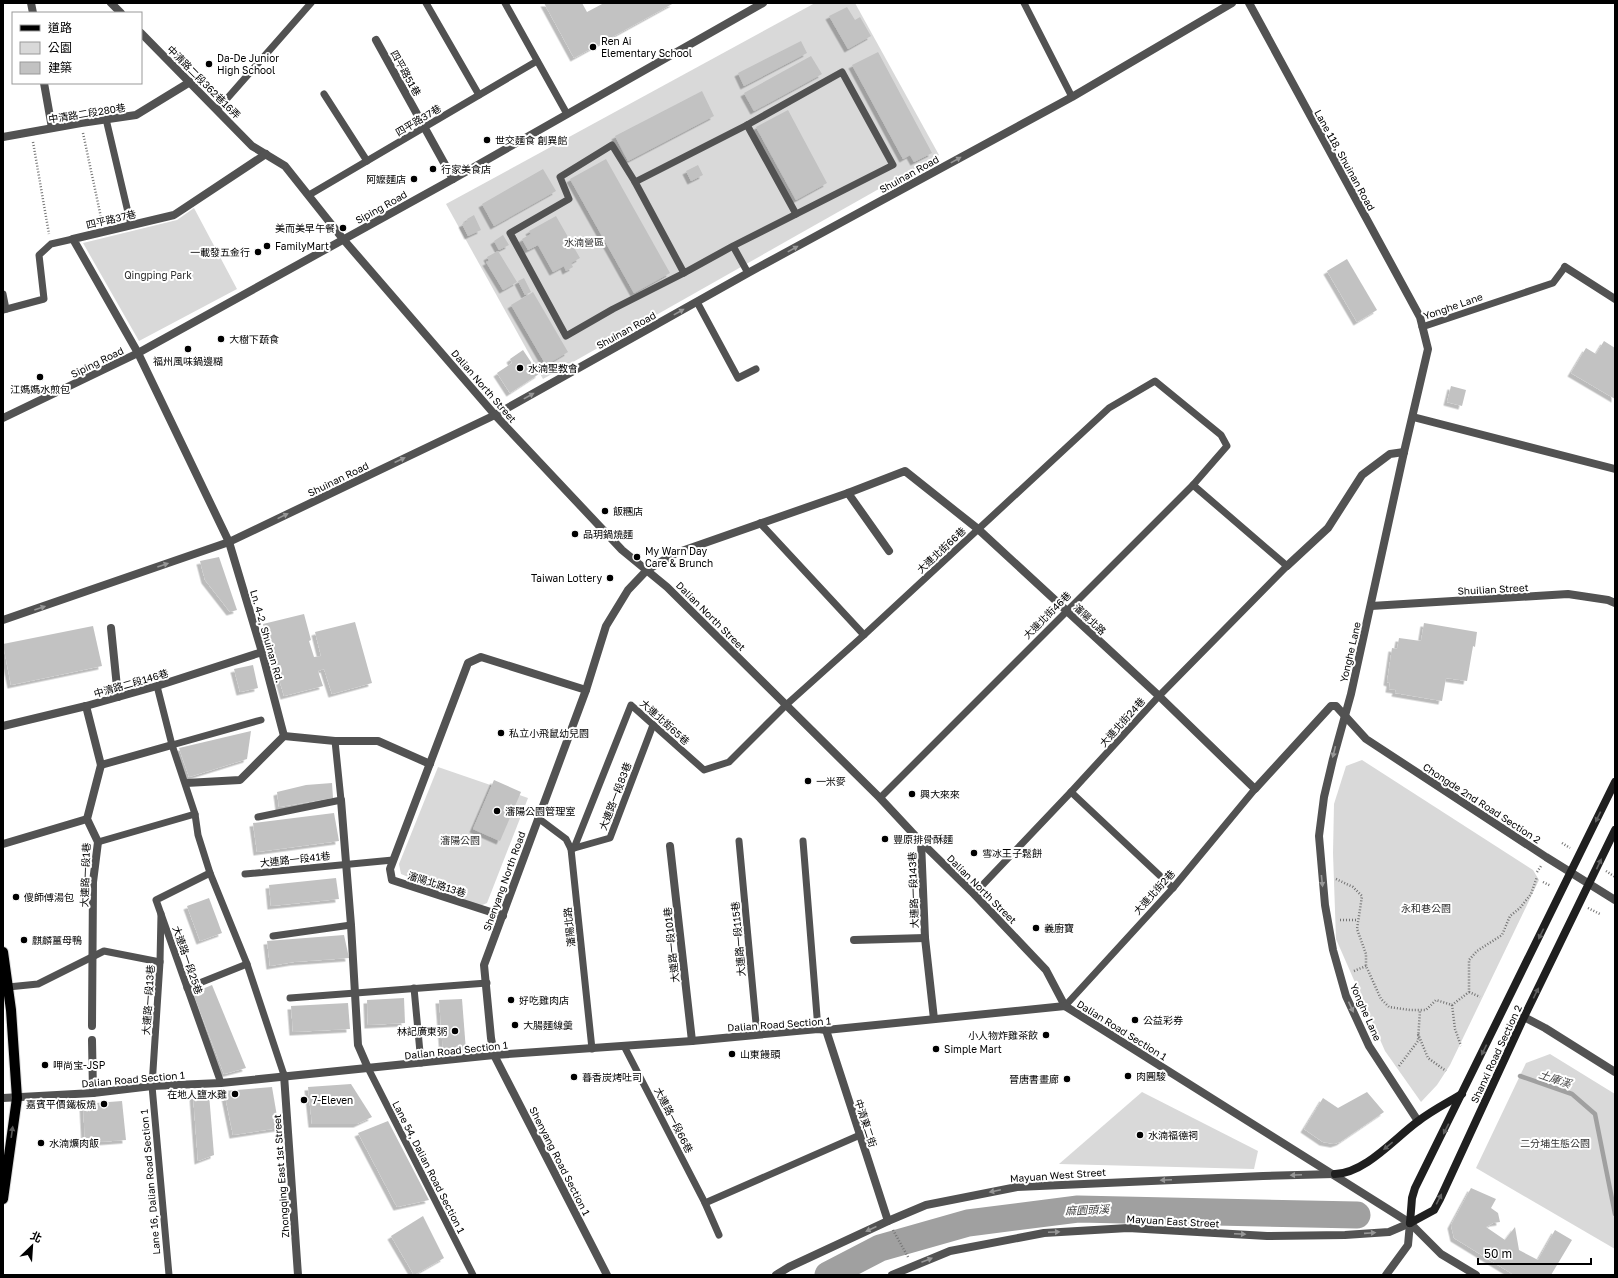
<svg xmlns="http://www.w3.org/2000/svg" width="1618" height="1278" viewBox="0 0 1618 1278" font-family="'Golos Text','Noto Sans TC',sans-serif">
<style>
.green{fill:#d9d9d9}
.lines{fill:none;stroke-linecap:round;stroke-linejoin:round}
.stream{stroke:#a0a0a0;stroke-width:4.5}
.river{stroke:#a0a0a0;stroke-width:27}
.building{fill:#c2c2c2;filter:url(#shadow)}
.primary-casing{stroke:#dbdbdb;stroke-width:12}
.path{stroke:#747474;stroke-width:2.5;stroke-dasharray:1 2;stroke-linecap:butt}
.lane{stroke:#525252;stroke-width:7}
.street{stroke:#525252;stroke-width:8}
.secondary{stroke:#1f1f1f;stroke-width:8}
.primary{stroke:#000;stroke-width:10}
.oneway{fill:#979797}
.oneway2{fill:#626262}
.oneway3{fill:#595959}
.poi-dot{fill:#000;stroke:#fff;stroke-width:1.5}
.labels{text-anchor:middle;stroke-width:4;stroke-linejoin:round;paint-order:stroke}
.poi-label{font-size:10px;fill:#000;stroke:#fff;text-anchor:start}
.street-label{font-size:10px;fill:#000;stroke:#fff}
.park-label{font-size:10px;fill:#303030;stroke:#fff}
.water-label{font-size:11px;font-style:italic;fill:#414141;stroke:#fff}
</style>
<defs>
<filter id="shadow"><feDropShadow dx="-3.5" dy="3.5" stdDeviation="0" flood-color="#0004"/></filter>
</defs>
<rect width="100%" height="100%" fill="#fff"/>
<g class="green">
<polygon points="815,3 855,3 939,155 543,379 446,204"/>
<polygon points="194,208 237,289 139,341 83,243 177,220"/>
<polygon points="1362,760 1533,870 1539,880 1450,1065 1437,1085 1421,1102 1385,1051 1336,939 1333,853 1334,804 1346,766"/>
<polygon points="438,767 528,798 487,903 480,906 401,874 399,864"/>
<polygon points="1550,1054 1615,1094 1615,1249 1476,1168 1526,1063"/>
<polygon points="1142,1092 1258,1151 1254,1169 1059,1164"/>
</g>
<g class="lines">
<polyline class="stream" points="1520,1076 1572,1094 1595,1114 1615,1214"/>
<polyline class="river" points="828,1275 880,1248 968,1223 1078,1209 1357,1215"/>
</g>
<g class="building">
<polygon points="544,3 582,3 587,12 604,3 674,3 574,58"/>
<polygon points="847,7 855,20 860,17 871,36 848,49 829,16"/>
<polygon points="801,41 807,53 744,86 738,73"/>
<polygon points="878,52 932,153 914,162 910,155 903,159 852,65"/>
<polygon points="811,56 822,74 754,111 744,93"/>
<polygon points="702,91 714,116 628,161 615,136"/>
<polygon points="788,110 827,183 796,200 756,127"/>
<polygon points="606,159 670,273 634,293 570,179"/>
<polygon points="698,165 703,175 691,181 686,171"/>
<polygon points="543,169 556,191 494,226 482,204"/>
<polygon points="474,215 481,230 468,236 462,224 468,221 467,219"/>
<polygon points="556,216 580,258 571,263 573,267 566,271 564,266 553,272 538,245 528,250 522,239 531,234 529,231"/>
<polygon points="503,235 509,245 499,250 494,241"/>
<polygon points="498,251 517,282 503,290 486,262 489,261 487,257"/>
<polygon points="1347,259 1377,310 1357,322 1327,271"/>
<polygon points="524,278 531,292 525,295 518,281"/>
<polygon points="533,292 568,352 546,365 511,305"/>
<polygon points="1604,341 1615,348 1615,399 1571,373 1586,348 1596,354"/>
<polygon points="523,350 539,374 510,393 497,373 512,363 510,359"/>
<polygon points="1451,386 1466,390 1462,406 1447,402"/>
<polygon points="219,557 237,610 230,612 205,580 200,561"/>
<polygon points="304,614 311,640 309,641 314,657 321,656 315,632 355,622 372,683 332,694 324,669 318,671 323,686 284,696 263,624"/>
<polygon points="1424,623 1477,632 1475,647 1473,646 1467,681 1446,678 1442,701 1395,693 1396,690 1389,689 1390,683 1387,682 1392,648 1397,649 1399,638 1421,641"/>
<polygon points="93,626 102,666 11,685 3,644"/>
<polygon points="253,665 258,688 240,692 234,669"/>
<polygon points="251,731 247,759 189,777 179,748"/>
<polygon points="494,780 521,792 500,841 473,829"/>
<polygon points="332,783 333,798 279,807 277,792 306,785"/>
<polygon points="334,813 339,841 257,852 253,823"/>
<polygon points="336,878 339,899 271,906 269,885"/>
<polygon points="209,898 222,933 200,941 187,906"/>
<polygon points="344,935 349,958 294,962 270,966 267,941"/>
<polygon points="212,985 246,1068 224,1074 193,993"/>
<polygon points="404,998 405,1023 368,1025 367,1000"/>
<polygon points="462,999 466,1051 443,1052 439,1000"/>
<polygon points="348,1003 350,1029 293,1032 291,1006"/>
<polygon points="351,1084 372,1117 357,1124 312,1124 308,1087"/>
<polygon points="272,1087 279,1128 233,1135 224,1091"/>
<polygon points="1367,1092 1384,1112 1340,1142 1334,1144 1323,1142 1304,1129 1323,1098 1338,1108"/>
<polygon points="209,1094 214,1155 198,1161 193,1095"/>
<polygon points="122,1101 126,1140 85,1143 83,1104"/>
<polygon points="388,1121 429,1200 397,1207 358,1133"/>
<polygon points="1471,1188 1496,1199 1491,1208 1498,1213 1500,1222 1493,1223 1486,1227 1505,1240 1515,1227 1519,1250 1538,1260 1555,1230 1572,1240 1551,1275 1514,1275 1454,1238 1451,1225"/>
<polygon points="423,1216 444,1258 414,1275 391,1236"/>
</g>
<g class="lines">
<defs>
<polyline id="primary" points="3,952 11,1010 17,1098 3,1199"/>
</defs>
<use href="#primary" class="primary-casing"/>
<g class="path">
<polyline points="83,133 102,222"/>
<polyline points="33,142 49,234"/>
<polyline points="1562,843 1570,848"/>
<polyline points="1606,871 1615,877"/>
<polyline points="1537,872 1541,866"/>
<polyline points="1336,879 1353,887 1362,896 1357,929 1366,954 1366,966 1381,999 1389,1007 1410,1010 1426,1010 1436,1000 1452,1005 1469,992 1469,960 1477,951 1502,935 1510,916 1520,908 1531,894 1537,877"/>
<polyline points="1543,882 1551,886"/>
<polyline points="1588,908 1600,914"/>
<polyline points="1340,920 1358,920"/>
<polyline points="1354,971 1366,966"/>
<polyline points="1469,992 1480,997"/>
<polyline points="1452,1005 1455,1029 1461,1046"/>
<polyline points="1418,1034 1428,1058 1446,1071"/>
<polyline points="1399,1066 1418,1041 1420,1010"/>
<polyline points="893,1230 908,1257"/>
</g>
<g class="lane">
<polyline points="426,3 479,95"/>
<polyline points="505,3 567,114"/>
<polyline points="1024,3 1072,97"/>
<polyline points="324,94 367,161"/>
<polyline points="217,110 311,3"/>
<polyline points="106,119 131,225"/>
<polyline points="747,125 796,214"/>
<polyline points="635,182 612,145 560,177 569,199 510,233 566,336 613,309 684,273"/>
<polyline points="309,195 537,61"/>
<polyline points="733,246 684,273 635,182 747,125 842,72 893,165 733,246 748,273"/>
<polyline points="3,294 6,309"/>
<polyline points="697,302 738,378 756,369"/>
<polyline points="3,310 44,299 39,255 51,244 73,239"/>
<polyline points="1422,327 1553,283 1565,267"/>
<polyline points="760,523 864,635"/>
<polyline points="157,686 172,745 195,814 198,835 210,873 247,964 284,1075"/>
<polyline points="172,745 261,720"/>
<polyline points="1071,792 1173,888"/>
<polyline points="258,817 341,800 335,741"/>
<polyline points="538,818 566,839 571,849 592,1049"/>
<polyline points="739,841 757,1034"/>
<polyline points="803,841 818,1029"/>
<polyline points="98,842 195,814"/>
<polyline points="574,848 631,705 704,770 729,762 786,705 864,635 1109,408 1155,381 1221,435 1227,446 1193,485 880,798"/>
<polyline points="571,849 610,838 653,725"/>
<polyline points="210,873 156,900 221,1083"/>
<polyline points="245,874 393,860"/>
<polyline points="974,894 1071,792 1159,696 1287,566 1193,485"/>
<polyline points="161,914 160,962 152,1086 169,1275"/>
<polyline points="273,936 351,925"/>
<polyline points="8,987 38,984 104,951 160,962"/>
<polyline points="187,988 247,964"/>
<polyline points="414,988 421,1063"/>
<polyline points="290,998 487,983"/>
<polyline points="1065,1006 1173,888 1255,789"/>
<polyline points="624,1046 705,1203 860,1135"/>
<polyline points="368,1068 473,1275"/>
<polyline points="705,1203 719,1235"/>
</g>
<g class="street">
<polyline points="31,3 33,13"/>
<polyline points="111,3 121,13"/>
<polyline points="1249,3 1420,317 1428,349 1404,452 1351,694 1333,759 1324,797 1319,836 1325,905 1333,950 1346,996 1369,1046 1418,1121"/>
<polyline points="141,33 252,146 285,166 343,239 495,415 622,550 667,587 880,798 921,842 974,894 1046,970 1065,1006"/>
<polyline points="376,40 453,179"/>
<polyline points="44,83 52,128"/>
<polyline points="3,137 81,123 136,115 190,82"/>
<polyline points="266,154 174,215 73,239 138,353 229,542 262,652 284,736"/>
<polyline points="1565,267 1615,299"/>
<polyline points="1413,417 1615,469"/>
<polyline points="3,418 138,353 453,179 763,3"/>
<polyline points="848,493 889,551"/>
<polyline points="1287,566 1328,528 1362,475 1390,454 1404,452"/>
<polyline points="1371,606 1568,594 1608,600 1615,603"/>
<polyline points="3,620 229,542 495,415 748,273 1072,97 1232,3"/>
<polyline points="111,628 118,697"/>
<polyline points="86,706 101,765 87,819 98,842 93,882 92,1026"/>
<polyline points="3,726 86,706 157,686 262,652"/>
<polyline points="101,765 172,745"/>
<polyline points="186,783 240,780 284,736 335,741 378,741 430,764"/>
<polyline points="341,800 351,925 358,1045 368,1068"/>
<polyline points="921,842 925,938 934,1019"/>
<polyline points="3,844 87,819"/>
<polyline points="670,846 692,1041"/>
<polyline points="503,916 392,880 390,869 468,663 481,657 586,690"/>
<polyline points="854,940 925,938"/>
<polyline points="1524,1017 1545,1028 1615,1072"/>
<polyline points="826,1030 888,1221"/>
<polyline points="92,1040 93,1093"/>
<polyline points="284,1075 298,1275"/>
<polyline points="3,1098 93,1093 152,1086 221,1083 494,1055 692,1041 818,1029 826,1030 1065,1006 1410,1223 1441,1254 1476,1275"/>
<polyline points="607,1275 494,1055 491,1038 484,965 586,690 606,626 628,590 647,570 676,553 848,493 905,471 978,529 1159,696 1255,789 1331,706 1336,706 1366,739 1546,857 1615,900"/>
<polyline points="776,1275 789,1267 888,1221 926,1205 1017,1187 1263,1176 1334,1174"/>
<polyline points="892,1275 950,1251 1044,1233 1128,1228 1267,1236 1345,1235 1389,1232 1410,1223"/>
<polyline points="1386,1275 1408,1245 1410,1223"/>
</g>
<g class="secondary">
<path d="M 1335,1174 C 1365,1173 1394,1139 1417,1122 C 1431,1111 1447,1103 1462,1094"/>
<polyline points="1410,1223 1412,1198 1415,1188 1615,782"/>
<polyline points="1410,1223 1434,1210 1440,1199 1524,1017 1615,830"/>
</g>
<use href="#primary" class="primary"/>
</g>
<defs><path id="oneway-solid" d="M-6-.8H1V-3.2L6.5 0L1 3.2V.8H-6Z"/></defs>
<g class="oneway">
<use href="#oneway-solid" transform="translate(956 160) rotate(-29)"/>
<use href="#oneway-solid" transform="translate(793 249) rotate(-29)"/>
<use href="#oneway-solid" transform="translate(679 312) rotate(-29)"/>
<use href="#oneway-solid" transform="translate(529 396) rotate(-29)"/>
<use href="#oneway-solid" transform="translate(400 460) rotate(-25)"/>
<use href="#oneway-solid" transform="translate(283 516) rotate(-26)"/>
<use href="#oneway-solid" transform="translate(163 565) rotate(-19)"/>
<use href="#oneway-solid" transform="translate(40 608) rotate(-19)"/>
<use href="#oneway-solid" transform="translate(1334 752) rotate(104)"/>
<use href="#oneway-solid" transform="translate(1322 881) rotate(84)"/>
<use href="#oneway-solid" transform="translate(1351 1007) rotate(65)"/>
<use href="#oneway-solid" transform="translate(1296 1175) rotate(178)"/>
<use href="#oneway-solid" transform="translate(1166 1180) rotate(178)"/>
<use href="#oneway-solid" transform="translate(995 1191) rotate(168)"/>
<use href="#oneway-solid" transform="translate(871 1229) rotate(155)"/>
<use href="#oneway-solid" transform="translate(1054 1232) rotate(-3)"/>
<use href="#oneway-solid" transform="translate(1370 1233) rotate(-4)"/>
<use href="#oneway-solid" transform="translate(1240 1234) rotate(3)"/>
<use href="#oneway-solid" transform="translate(927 1260) rotate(-21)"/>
</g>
<g class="oneway2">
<use href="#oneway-solid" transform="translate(1598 817) rotate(116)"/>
<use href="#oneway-solid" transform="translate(1599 864) rotate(-65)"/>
<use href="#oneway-solid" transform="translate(1541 934) rotate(116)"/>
<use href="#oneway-solid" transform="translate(1536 993) rotate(-64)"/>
<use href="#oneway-solid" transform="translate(1484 1050) rotate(116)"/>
<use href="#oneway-solid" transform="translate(1446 1129) rotate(117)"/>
<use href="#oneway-solid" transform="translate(1388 1146) rotate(141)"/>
<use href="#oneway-solid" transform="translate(1439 1199) rotate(-63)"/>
</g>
<use class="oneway3" href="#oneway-solid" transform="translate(12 1132) rotate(-82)"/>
<g class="poi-dot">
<circle cx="593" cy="47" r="4"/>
<circle cx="209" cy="64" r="4"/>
<circle cx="487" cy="140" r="4"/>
<circle cx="433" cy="169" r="4"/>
<circle cx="414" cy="179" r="4"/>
<circle cx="343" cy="228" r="4"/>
<circle cx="267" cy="246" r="4"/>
<circle cx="258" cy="252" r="4"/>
<circle cx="221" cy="339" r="4"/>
<circle cx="188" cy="349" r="4"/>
<circle cx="520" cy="368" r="4"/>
<circle cx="40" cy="377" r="4"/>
<circle cx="605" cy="511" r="4"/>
<circle cx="575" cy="534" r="4"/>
<circle cx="637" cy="557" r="4"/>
<circle cx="610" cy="578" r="4"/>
<circle cx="501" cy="733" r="4"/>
<circle cx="808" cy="781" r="4"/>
<circle cx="912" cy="794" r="4"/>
<circle cx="497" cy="811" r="4"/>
<circle cx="885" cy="839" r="4"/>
<circle cx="974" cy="853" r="4"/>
<circle cx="16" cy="897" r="4"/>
<circle cx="1036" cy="928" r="4"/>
<circle cx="24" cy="940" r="4"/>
<circle cx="511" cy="1000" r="4"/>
<circle cx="1135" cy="1020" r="4"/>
<circle cx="515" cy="1025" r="4"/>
<circle cx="455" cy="1031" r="4"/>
<circle cx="1046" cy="1035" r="4"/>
<circle cx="936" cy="1049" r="4"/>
<circle cx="732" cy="1054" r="4"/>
<circle cx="45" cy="1065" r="4"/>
<circle cx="1128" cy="1076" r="4"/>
<circle cx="574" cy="1077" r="4"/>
<circle cx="1067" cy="1079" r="4"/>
<circle cx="235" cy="1094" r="4"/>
<circle cx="304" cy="1100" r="4"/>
<circle cx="104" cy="1104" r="4"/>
<circle cx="1140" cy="1135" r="4"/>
<circle cx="41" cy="1143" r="4"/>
</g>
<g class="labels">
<g class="poi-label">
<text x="601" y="45">Ren Ai<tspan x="601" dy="12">Elementary School</tspan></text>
<text x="217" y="62">Da-De Junior<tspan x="217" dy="12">High School</tspan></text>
<text x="495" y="144">世交麵食 創異館</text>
<text x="441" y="173">行家美食店</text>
<text x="406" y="183" text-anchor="end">阿嬤麵店</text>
<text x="335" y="232" text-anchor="end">美而美早午餐</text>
<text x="275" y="250">FamilyMart</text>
<text x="250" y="256" text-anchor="end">一載發五金行</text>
<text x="229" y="343">大樹下蔬食</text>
<text x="188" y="365" text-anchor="middle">福州風味鍋邊糊</text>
<text x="528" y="372">水湳聖教會</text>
<text x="40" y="393" text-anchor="middle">江媽媽水煎包</text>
<text x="613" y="515">飯糰店</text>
<text x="583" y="538">品玥鍋燒麵</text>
<text x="645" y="555">My Warn Day<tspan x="645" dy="12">Care &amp; Brunch</tspan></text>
<text x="602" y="582" text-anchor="end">Taiwan Lottery</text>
<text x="509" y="737">私立小飛鼠幼兒園</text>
<text x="816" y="785">一米麥</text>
<text x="920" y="798">興大來來</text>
<text x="505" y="815">瀋陽公園管理室</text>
<text x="893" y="843">豐原排骨酥麵</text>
<text x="982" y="857">雪冰王子鬆餅</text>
<text x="24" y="901">傻師傅湯包</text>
<text x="1044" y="932">義廚寶</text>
<text x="32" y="944">麒麟薑母鴨</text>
<text x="519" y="1004">好吃雞肉店</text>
<text x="1143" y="1024">公益彩券</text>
<text x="523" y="1029">大腸麵線羹</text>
<text x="447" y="1035" text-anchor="end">林記廣東粥</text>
<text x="1038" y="1039" text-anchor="end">小人物炸雞茶飲</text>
<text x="944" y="1053">Simple Mart</text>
<text x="740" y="1058">山東饅頭</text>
<text x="53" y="1069">呷尚宝-JSP</text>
<text x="1136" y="1080">肉圓駿</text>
<text x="582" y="1081">暮香炭烤吐司</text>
<text x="1059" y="1083" text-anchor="end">晉唐書畫廊</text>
<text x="227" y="1098" text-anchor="end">在地人鹽水雞</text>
<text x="312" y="1104">7-Eleven</text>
<text x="96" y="1108" text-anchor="end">嘉賓平價鐵板燒</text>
<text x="1148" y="1139">水湳福德祠</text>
<text x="49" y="1147">水湳爌肉飯</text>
</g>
<g class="street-label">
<text transform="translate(406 73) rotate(61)" y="4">四平路51巷</text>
<text transform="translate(204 82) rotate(45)" y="4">中清路二段362巷16弄</text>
<text transform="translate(87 113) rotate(-9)" y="4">中清路二段280巷</text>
<text transform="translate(418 120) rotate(-31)" y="4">四平路37巷</text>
<text transform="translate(1345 160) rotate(61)" y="4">Lane 118, Shuinan Road</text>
<text transform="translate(909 174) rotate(-29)" y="4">Shuinan Road</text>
<text transform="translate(381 207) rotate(-29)" y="4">Siping Road</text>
<text transform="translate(111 219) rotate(-13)" y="4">四平路37巷</text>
<text transform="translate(1453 306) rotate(-19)" y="4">Yonghe Lane</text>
<text transform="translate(626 330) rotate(-29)" y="4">Shuinan Road</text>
<text transform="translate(97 362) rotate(-26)" y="4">Siping Road</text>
<text transform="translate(484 386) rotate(49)" y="4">Dalian North Street</text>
<text transform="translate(338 479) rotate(-26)" y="4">Shuinan Road</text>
<text transform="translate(941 550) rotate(-43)" y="4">大連北街66巷</text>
<text transform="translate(1493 589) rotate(-3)" y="4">Shuilian Street</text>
<text transform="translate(1047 615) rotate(-45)" y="4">大連北街46巷</text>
<text transform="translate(711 616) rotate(45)" y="4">Dalian North Street</text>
<text transform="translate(1090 619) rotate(43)" y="4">瀋陽北路</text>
<text transform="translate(267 636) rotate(74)" y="4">Ln. 4-2, Shuinan Rd.</text>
<text transform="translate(1350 652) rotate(-77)" y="4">Yonghe Lane</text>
<text transform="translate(131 683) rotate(-16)" y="4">中清路二段146巷</text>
<text transform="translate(665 722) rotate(42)" y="4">大連北街65巷</text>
<text transform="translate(1122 722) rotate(-48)" y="4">大連北街24巷</text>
<text transform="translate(615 796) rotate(-69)" y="4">大連路一段83巷</text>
<text transform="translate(1482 803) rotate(33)" y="4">Chongde 2nd Road Section 2</text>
<text transform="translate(295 859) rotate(-6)" y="4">大連路一段41巷</text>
<text transform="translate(85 875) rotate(-88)" y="4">大連路一段1巷</text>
<text transform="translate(504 881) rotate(-70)" y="4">Shenyang North Road</text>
<text transform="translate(437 884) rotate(18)" y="4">瀋陽北路13巷</text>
<text transform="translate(982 889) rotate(45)" y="4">Dalian North Street</text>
<text transform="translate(913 890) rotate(-92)" y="4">大連路一段143巷</text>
<text transform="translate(1154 892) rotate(-48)" y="4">大連北街2巷</text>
<text transform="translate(569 927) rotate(-96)" y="4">瀋陽北路</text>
<text transform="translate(738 939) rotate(-95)" y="4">大連路一段115巷</text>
<text transform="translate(671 945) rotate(-96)" y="4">大連路一段101巷</text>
<text transform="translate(188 960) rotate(71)" y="4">大連路一段25巷</text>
<text transform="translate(148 1000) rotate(-86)" y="4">大連路一段13巷</text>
<text transform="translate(1366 1012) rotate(66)" y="4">Yonghe Lane</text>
<text transform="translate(779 1024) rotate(-4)" y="4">Dalian Road Section 1</text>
<text transform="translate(1122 1030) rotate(32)" y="4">Dalian Road Section 1</text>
<text transform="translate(456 1050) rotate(-6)" y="4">Dalian Road Section 1</text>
<text transform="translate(1496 1054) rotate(-65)" y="4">Shanxi Road Section 2</text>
<text transform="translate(133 1079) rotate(-5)" y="4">Dalian Road Section 1</text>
<text transform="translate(674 1120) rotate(63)" y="4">大連路一段66巷</text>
<text transform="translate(866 1123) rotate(72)" y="4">中清東二街</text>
<text transform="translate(560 1161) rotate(63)" y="4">Shenyang Road Section 1</text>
<text transform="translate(429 1167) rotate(63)" y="4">Lane 54, Dalian Road Section 1</text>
<text transform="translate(1058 1175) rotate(-4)" y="4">Mayuan West Street</text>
<text transform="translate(281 1176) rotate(-94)" y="4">Zhongqing East 1st Street</text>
<text transform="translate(150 1182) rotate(-95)" y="4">Lane 16, Dalian Road Section 1</text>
<text transform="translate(1173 1221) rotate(3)" y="4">Mayuan East Street</text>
</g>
<g class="park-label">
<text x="584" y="246">水湳營區</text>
<text x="158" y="279">Qingping Park</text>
<text x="460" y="844">瀋陽公園</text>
<text x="1426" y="912">永和巷公園</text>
<text x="1555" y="1147">二分埔生態公園</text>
</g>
<g class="water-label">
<text transform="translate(1555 1079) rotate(19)" y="4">土庫溪</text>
<text transform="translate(1087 1210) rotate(-2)" y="4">麻園頭溪</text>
</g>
</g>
<rect width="1618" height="1278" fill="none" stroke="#000000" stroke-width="8"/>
<rect x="12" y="12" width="130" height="72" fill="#ffffff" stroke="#999999"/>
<rect x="20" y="25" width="20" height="6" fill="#000000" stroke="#999999"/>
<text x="48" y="32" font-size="12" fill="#000000">道路</text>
<rect x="20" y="42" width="20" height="12" fill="#d9d9d9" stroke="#999999"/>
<text x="48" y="52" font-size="12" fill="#000000">公園</text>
<rect x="20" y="62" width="20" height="12" fill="#c2c2c2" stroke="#999999"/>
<text x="48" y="72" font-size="12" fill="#000000">建築</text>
<g transform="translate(32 1246) rotate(25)" stroke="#ffffff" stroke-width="3" paint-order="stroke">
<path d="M0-3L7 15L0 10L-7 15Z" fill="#000000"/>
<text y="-6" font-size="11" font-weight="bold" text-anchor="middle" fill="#000000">北</text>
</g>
<path d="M1478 1258v6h113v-6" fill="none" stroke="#000000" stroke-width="2"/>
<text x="1484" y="1258" font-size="12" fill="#000000" stroke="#ffffff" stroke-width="3" paint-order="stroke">50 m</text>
</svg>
